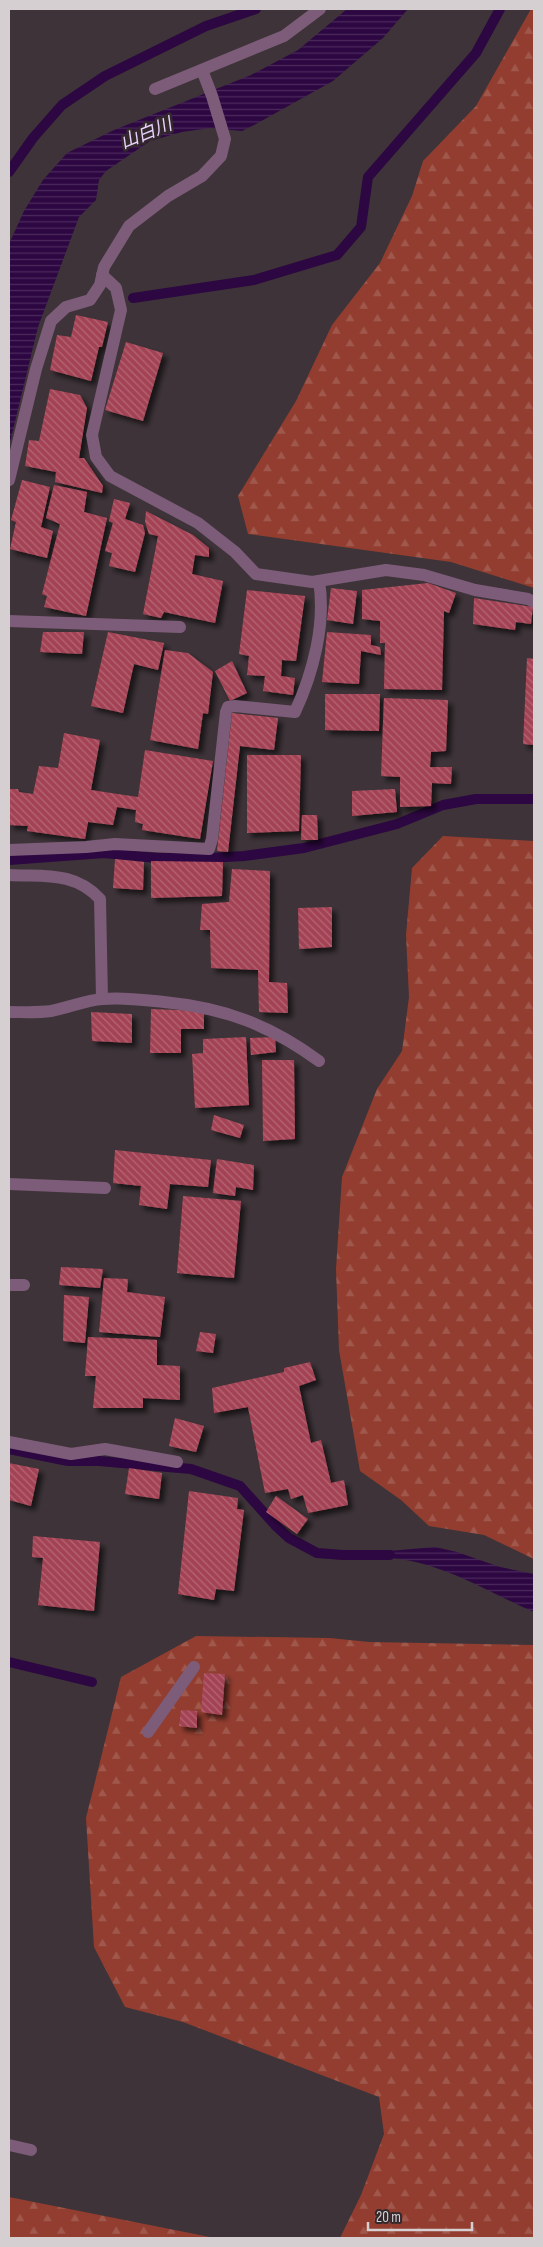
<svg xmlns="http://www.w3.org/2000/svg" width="543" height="2247" viewBox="0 0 543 2247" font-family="'Sofia Sans Condensed','Noto Sans JP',sans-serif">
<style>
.forest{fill:url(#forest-firs)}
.water{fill:url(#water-rules)}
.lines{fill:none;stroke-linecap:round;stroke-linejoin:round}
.stream{stroke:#2d0741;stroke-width:10}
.building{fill:url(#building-back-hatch);filter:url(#shadow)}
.minor{stroke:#7c5c78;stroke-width:12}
.labels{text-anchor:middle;stroke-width:5;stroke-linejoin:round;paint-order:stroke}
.water-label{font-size:18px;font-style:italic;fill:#ebd2fd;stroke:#33292d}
</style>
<defs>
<pattern id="forest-firs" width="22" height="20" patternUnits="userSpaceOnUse" patternTransform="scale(1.25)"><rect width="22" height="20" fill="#923d2f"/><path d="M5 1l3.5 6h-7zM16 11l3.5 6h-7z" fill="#a0584c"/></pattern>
<pattern id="water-rules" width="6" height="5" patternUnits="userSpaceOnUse" patternTransform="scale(1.25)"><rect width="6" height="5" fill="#2d0741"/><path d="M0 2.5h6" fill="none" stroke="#4b2a5c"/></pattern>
<pattern id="building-back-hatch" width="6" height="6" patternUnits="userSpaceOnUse" patternTransform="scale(1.25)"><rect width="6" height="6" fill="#a44355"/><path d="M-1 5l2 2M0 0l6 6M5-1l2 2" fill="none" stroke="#b46674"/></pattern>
<filter id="shadow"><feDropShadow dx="4.5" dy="4.5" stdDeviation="2.5" flood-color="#0009"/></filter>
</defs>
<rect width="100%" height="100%" fill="#3d3338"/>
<g class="forest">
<polygon points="531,9 534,9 534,588 451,562 248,534 238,496 296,401 332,325 380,263 412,196 423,161 476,106"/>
<polygon points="443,836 534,841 534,1559 484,1535 429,1526 401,1500 360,1471 339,1350 336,1269 342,1177 377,1089 402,1051 409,997 406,935 412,868"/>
<polygon points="196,1636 330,1638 369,1642 534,1645 534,2238 340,2238 361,2195 384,2134 379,2097 183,2022 125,2007 94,1947 86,1818 121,1677"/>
<polygon points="9,2197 215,2238 9,2238"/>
</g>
<g class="water">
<polygon points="347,9 408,9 383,38 333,81 256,124 242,131 210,128 182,132 150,141 106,171 99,180 96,200 79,217 38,327 9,446 9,244 24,211 43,180 67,153 114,130 251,75 298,50"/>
<path d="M 435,1547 L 457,1552 L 500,1567 L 534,1574 L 534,1612 C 485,1591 433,1556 378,1558 L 377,1552 Z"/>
</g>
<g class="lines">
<g class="stream">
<polyline points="9,172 33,138 62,105 105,76 206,26 256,9"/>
<polyline points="133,298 254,280 337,255 361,227 368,177 476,53 500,9"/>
<polyline points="9,860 104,853 157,858 209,858 244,856 304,848 397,824 443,805 476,799 534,799"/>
<polyline points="9,1449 68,1461 99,1461 191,1469 240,1486 275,1525 289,1538 317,1553 343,1555 390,1555"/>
<polyline points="9,1662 92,1682"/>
</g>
</g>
<g class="building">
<polygon points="76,315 108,322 102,347 99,347 91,381 50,370 57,335 71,337"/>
<polygon points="126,342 163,353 143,421 105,410"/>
<polygon points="50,389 80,395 87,408 79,458 84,458 103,486 102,493 55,482 56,472 25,466 29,440 39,441"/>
<polygon points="22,480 50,487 41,527 53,531 47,558 10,549 16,522 11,520"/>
<polygon points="54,485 87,492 84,512 107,518 86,616 44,607 47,596 42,594 60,524 46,518"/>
<polygon points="114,499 130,503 125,519 143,525 145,533 135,572 109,566 112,553 105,551 113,523 109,521"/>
<polygon points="146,511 193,535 209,548 209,557 195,555 192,574 223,581 215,623 164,612 161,618 143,614 158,536 149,534 145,522"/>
<polygon points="428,583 456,593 449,613 444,611 442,690 384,689 385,643 380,643 380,621 362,619 362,590"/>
<polygon points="331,588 357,591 353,624 327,620"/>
<polygon points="247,590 305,596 296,661 282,660 281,676 295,678 293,695 263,691 265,676 247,675 249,656 239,654"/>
<polygon points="474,598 533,607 531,624 516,622 515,630 473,624"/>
<polygon points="43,632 84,632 82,654 40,652"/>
<polygon points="108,632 164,643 158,670 134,664 123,713 91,706"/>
<polygon points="327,632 371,635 371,645 380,647 381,655 361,651 359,684 322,682"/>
<polygon points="165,650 188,653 213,672 208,714 203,713 198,749 150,740"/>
<polygon points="527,658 534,659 534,745 523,744"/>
<polygon points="232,661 247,693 230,701 215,671"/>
<polygon points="325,694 380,694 379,731 325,730"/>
<polygon points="384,698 448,700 446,751 431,752 430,767 452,767 451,784 432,783 431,806 400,807 400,777 381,776"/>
<polygon points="232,713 278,718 274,750 240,746 228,852 217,851"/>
<polygon points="64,733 100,740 91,790 138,797 145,750 213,761 200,839 142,830 143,824 135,822 136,810 117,807 113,825 88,822 85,839 27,831 28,826 9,825 9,789 18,789 19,792 33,794 39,766 58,768"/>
<polygon points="247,755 301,755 299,831 247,833"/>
<polygon points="395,789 397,812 352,816 352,791"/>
<polygon points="302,815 317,815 318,840 301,840"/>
<polygon points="115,859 144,862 143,890 113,888"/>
<polygon points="151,861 223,862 222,896 151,898"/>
<polygon points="232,869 270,871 269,982 287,983 288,1013 259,1012 258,970 211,968 210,930 200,930 202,904 229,902"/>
<polygon points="332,907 332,947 299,949 298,908"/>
<polygon points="151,1009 204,1011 204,1029 181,1029 181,1053 150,1053"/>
<polygon points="91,1012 132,1014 132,1043 92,1041"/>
<polygon points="246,1037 249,1105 195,1108 192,1054 203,1053 203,1039"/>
<polygon points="275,1037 276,1052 251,1055 250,1038"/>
<polygon points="262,1060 294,1060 295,1139 263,1141"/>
<polygon points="214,1115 244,1125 240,1138 211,1130"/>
<polygon points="115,1150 211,1160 208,1187 170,1184 167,1209 139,1205 141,1186 113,1183"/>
<polygon points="217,1159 254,1165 253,1190 236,1187 235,1196 213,1193"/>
<polygon points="183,1196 241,1201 234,1278 177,1273"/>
<polygon points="61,1267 103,1269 100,1288 59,1285"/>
<polygon points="104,1278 128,1279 127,1292 165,1297 160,1337 99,1332"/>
<polygon points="64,1295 89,1297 85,1343 63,1341"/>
<polygon points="200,1332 216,1334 213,1353 196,1351"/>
<polygon points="88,1337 157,1340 157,1365 180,1366 180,1400 143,1398 143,1408 93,1408 96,1376 85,1376"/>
<polygon points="310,1362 316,1380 299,1386 311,1443 321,1440 331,1483 344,1480 348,1505 308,1513 303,1495 291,1499 288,1489 265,1493 248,1407 214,1413 212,1388 284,1372 284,1368"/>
<polygon points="175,1418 204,1426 196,1452 169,1446"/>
<polygon points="9,1463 39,1469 31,1506 9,1500"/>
<polygon points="129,1468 162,1473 159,1499 125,1494"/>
<polygon points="189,1491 238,1498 237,1509 244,1510 234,1591 216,1589 214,1600 178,1594"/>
<polygon points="276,1496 308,1519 297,1534 266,1512"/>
<polygon points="33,1536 100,1542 94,1611 38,1605 43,1558 32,1557"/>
<polygon points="204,1673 225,1674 222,1715 201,1712"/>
<polygon points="181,1710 197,1711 197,1728 179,1726"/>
</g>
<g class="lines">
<g class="minor">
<polyline points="155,89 284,36 320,9"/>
<polyline points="102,275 116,288 121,310 92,435 96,457 110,476 198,523 235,552 256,574 312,582 386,570 424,575 475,590 528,599 534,602"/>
<polyline points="9,480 36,369 51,321 66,307 90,300 100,285 104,267 129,226 168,196 202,176 221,156 225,139 212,96 202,70"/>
<polyline points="9,621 180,627"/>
<path d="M 9,850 L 86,847 L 115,844 L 209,849 L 212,839 L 226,712 L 228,707 L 235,706 L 295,712 C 313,673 326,624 319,581"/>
<path d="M 9,875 C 44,877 74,871 100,899 L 102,999"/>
<path d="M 9,1012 C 23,1012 37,1013 51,1011 C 68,1008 86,1000 103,999 C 123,997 144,1000 164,1002 C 225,1008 270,1025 319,1061"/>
<polyline points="9,1184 105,1188"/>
<polyline points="9,1285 24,1285"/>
<polyline points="9,1442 71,1454 105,1449 177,1462"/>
<polyline points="148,1732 194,1667"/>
<polyline points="9,2145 31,2150"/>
</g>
</g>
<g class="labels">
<g class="water-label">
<text transform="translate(146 133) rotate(-22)" y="6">山白川</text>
</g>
</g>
<rect width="543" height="2247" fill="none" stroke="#d5cfd2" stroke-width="20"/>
<path d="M368 2222v8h104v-8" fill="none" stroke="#d5cfd2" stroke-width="2.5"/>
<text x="376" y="2222" font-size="15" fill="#d5cfd2" stroke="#33292d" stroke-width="4" paint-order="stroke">20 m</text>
</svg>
